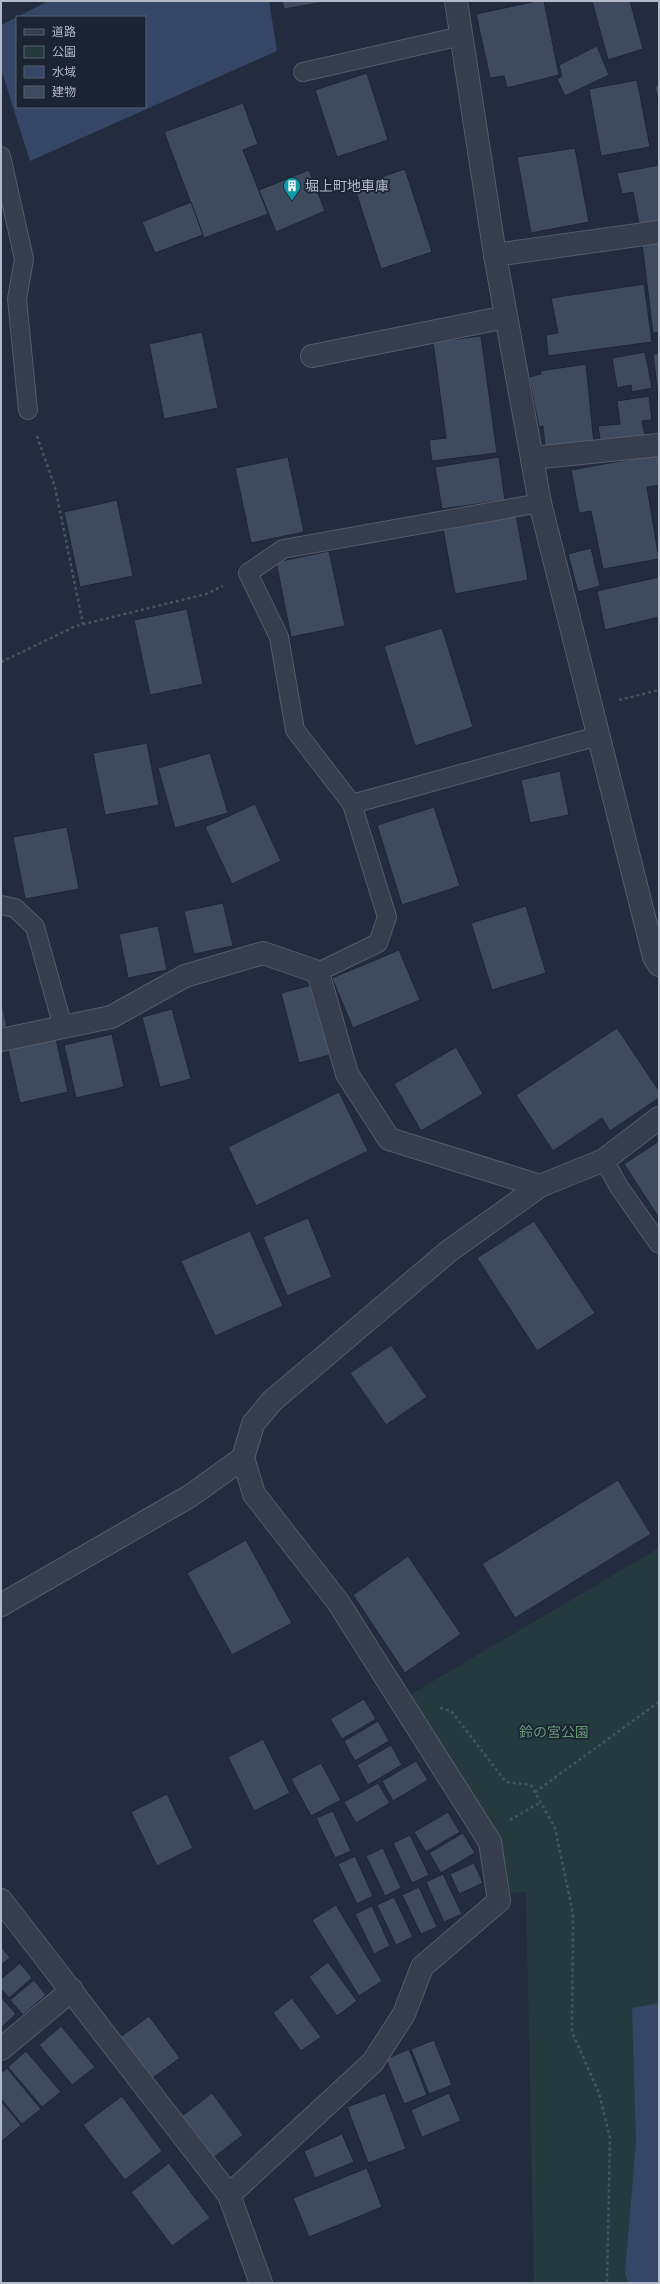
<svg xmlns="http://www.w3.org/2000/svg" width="660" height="2284" viewBox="0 0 660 2284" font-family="Quicksand,'Noto Sans JP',sans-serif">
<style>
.green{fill:#243a3f}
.water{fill:#354666}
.building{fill:#3e4a5d;stroke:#1d2535}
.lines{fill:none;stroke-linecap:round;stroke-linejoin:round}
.lane-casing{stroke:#545c6c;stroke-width:20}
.street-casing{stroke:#545c6c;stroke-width:24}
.path{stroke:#42575c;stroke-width:2.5;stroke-dasharray:3 3;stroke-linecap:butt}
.lane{stroke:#363e4e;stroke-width:18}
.street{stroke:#363e4e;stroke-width:22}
.labels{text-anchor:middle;stroke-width:3.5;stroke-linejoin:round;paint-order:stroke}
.poi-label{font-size:14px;fill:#b2b9c9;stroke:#1b2433;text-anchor:start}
.park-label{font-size:14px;fill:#689b77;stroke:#1b2433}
</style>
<rect width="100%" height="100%" fill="#222c3e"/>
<polygon class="green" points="659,1548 659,2283 534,2283 526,1892 506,1893 408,1696"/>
<g class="water">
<polygon points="48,1 269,1 277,51 30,161 1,69 1,25 17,17 17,107 145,107 145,17 17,17"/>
<polygon points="659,2003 659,2283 628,2283 625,2273 636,2142 632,2008"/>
</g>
<g class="building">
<polygon points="282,1 330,1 284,9"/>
<polygon points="537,1 544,1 559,75 507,88 504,76 490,78 476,14"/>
<polygon points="592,1 630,1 643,49 608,60"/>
<polygon points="597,46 609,75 565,96 557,79 562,76 559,65"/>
<polygon points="367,73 388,140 337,157 315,90"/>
<polygon points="637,80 650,147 601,156 589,89"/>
<polygon points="659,85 659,107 655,86"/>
<polygon points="243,103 258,144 243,150 268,214 204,238 164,132"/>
<polygon points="575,148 589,222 531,233 517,157"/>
<polygon points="659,165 659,221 639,224 633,192 622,194 617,173"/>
<polygon points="405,169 432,252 381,269 354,186"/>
<polygon points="309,170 325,211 276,232 259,190"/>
<polygon points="191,202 203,235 155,253 142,222"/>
<polygon points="659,242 659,332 653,333 642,244"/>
<polygon points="644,284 652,342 548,356 546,335 558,333 551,298"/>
<polygon points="202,332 218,408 164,419 149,344"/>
<polygon points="481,336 497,453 432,461 429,440 446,438 433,342"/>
<polygon points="645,352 652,388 632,392 631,385 617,388 612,358"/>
<polygon points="659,353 659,403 653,354"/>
<polygon points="586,364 594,444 545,446 543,426 539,427 529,377 541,374 540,371"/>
<polygon points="649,396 652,420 642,421 646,440 601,445 598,426 620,424 617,401"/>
<polygon points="659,454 659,485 647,487 659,559 603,569 591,511 579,513 571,470"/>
<polygon points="288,457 304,532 251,543 235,468"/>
<polygon points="499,457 505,500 442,509 435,467"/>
<polygon points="117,500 133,576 80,587 64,512"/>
<polygon points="516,515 528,580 455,594 443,529"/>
<polygon points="591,548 600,586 578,592 568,554"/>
<polygon points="329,551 345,626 291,637 276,562"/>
<polygon points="659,577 659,617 605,630 597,591"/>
<polygon points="187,609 203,684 150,695 134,620"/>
<polygon points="442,628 473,727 415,746 384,646"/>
<polygon points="147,743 159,805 105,815 93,753"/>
<polygon points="210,753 228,813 175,828 158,768"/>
<polygon points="560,771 569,815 530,823 521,780"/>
<polygon points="255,804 281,861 232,884 205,827"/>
<polygon points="434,807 460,886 402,905 377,825"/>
<polygon points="67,827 79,889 25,899 13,837"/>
<polygon points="223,903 233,946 194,954 184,911"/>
<polygon points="526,906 546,973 492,990 471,923"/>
<polygon points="158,926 167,970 128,978 119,934"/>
<polygon points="399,950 420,1000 353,1028 332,978"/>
<polygon points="312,985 330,1055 299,1063 281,993"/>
<polygon points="1,999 7,1027 1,1028"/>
<polygon points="172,1009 191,1079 160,1087 142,1017"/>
<polygon points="617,1028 659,1091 659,1098 610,1131 602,1118 553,1151 516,1095"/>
<polygon points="112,1034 124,1087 76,1098 64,1045"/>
<polygon points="56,1039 68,1092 20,1103 8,1050"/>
<polygon points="456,1047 483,1094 421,1131 394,1084"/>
<polygon points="339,1092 368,1151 256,1206 228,1147"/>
<polygon points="659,1141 659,1218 624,1164"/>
<polygon points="308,1218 332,1277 287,1296 263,1237"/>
<polygon points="534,1221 595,1313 537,1351 477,1258"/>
<polygon points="250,1231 283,1306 215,1336 181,1261"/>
<polygon points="391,1345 427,1397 386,1425 350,1373"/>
<polygon points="618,1480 651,1534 515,1618 482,1564"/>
<polygon points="246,1540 292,1623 232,1655 187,1573"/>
<polygon points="408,1556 461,1634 405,1673 353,1595"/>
<polygon points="364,1699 376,1719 342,1739 330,1719"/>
<polygon points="378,1721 389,1741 355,1761 344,1741"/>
<polygon points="263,1739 290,1793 254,1811 228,1757"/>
<polygon points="391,1745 402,1765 368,1785 357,1765"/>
<polygon points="416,1761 428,1780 393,1801 382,1781"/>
<polygon points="321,1763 341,1800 311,1816 291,1779"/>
<polygon points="378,1783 390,1803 356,1823 344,1802"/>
<polygon points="167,1794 193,1848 157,1866 131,1812"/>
<polygon points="333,1811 351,1851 335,1858 316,1818"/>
<polygon points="448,1812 460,1832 426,1852 414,1832"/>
<polygon points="463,1833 475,1853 441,1873 429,1853"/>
<polygon points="410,1835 429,1875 412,1883 393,1843"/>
<polygon points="383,1848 401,1888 385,1896 366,1856"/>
<polygon points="355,1856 373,1896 357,1904 338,1864"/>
<polygon points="474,1863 483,1883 459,1894 450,1874"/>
<polygon points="443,1874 462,1914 444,1922 426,1882"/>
<polygon points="419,1887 437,1927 421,1934 402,1895"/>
<polygon points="394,1897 413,1937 396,1945 377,1905"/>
<polygon points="336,1905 382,1981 359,1996 312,1920"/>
<polygon points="372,1906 390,1946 374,1954 355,1914"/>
<polygon points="1,1946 10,1958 1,1965"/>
<polygon points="328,1962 357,2001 337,2016 309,1977"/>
<polygon points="20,1963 32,1978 9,1998 1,1989 1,1979"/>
<polygon points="34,1980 46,1995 23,2015 10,2000"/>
<polygon points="1,1997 16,2014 2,2027 1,2026"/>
<polygon points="292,1998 321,2037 301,2051 273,2013"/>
<polygon points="149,2016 180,2058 150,2080 119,2038"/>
<polygon points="61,2026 95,2067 72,2085 39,2045"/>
<polygon points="434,2040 452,2085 429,2094 411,2049"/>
<polygon points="409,2049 427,2095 404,2104 386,2059"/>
<polygon points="26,2051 61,2092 42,2107 8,2067"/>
<polygon points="7,2068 41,2109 22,2124 1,2099 1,2073"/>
<polygon points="212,2093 243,2135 213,2158 182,2116"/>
<polygon points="385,2093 406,2149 368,2163 347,2107"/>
<polygon points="449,2093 461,2121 422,2137 411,2110"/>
<polygon points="122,2096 162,2151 125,2180 83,2125"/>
<polygon points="1,2101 21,2125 1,2142"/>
<polygon points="342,2134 354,2162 315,2178 304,2151"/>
<polygon points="169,2163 210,2218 172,2246 131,2192"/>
<polygon points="367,2168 382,2207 309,2237 293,2198"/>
</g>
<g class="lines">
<defs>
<g id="lane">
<polyline points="303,72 461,36"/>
<polyline points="1,156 24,259 17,299 28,410"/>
<polyline points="352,804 598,736"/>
<polyline points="1,905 15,908 35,927 63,1027"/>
<polyline points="318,972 378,943 387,917 352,804 295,730 279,637 248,573 283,549 540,503"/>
<polyline points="604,1160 619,1187 659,1244"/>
</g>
<g id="street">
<polyline points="456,1 495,255 540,503 654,957 659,965"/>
<polyline points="495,255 659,232"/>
<polyline points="312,356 506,317"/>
<polyline points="532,458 659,445"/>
<polyline points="1,1040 111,1017 185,976 263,953 318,972 347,1074 389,1139 540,1186 604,1160 659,1118"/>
<polyline points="1,1605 190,1496 243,1458"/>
<polyline points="1,1900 229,2195"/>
<polyline points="1,2049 72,1990"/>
<polyline points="261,2283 229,2195 373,2062 404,2014 422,1967 499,1901 490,1842 338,1602 254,1494 243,1458 253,1424 272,1401 449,1251 540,1186"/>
</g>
</defs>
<use href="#lane" class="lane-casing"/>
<use href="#street" class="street-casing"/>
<g class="path">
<polyline points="37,436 55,487 83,624"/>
<polyline points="1,662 76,626 206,594 223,586"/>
<polyline points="619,700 659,690"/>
<polyline points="440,1708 451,1711 506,1782 531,1785 555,1828 573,1914 572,2032 599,2093 610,2138 607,2283"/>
<polyline points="535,1792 659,1702"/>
<polyline points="510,1820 541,1802"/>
</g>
<use href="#lane" class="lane"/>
<use href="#street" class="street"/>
</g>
<defs>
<symbol id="building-pin" viewBox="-11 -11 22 30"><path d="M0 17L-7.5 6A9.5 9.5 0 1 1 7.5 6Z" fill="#0f9aa8" stroke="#1b2433"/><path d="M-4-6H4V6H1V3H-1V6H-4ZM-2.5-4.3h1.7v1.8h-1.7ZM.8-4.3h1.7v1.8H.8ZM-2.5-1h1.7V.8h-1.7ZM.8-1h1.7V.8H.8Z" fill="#fff"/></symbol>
</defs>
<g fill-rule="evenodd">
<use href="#building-pin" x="282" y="176" width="20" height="27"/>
</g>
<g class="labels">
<g class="poi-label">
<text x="305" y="191">堀上町地車庫</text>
</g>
<g class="park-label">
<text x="554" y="1737">鈴の宮公園</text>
</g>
</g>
<rect width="660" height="2284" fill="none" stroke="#b2b9c9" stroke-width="4"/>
<rect x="16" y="16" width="130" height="92" fill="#1b2433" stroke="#57606f"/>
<rect x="24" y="29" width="20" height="6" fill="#363e4e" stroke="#57606f"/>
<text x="52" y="36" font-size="12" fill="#b2b9c9">道路</text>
<rect x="24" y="46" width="20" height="12" fill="#243a3f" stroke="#57606f"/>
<text x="52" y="56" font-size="12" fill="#b2b9c9">公園</text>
<rect x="24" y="66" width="20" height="12" fill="#354666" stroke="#57606f"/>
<text x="52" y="76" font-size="12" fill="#b2b9c9">水域</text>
<rect x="24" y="86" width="20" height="12" fill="#3e4a5d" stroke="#57606f"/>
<text x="52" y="96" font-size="12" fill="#b2b9c9">建物</text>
</svg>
